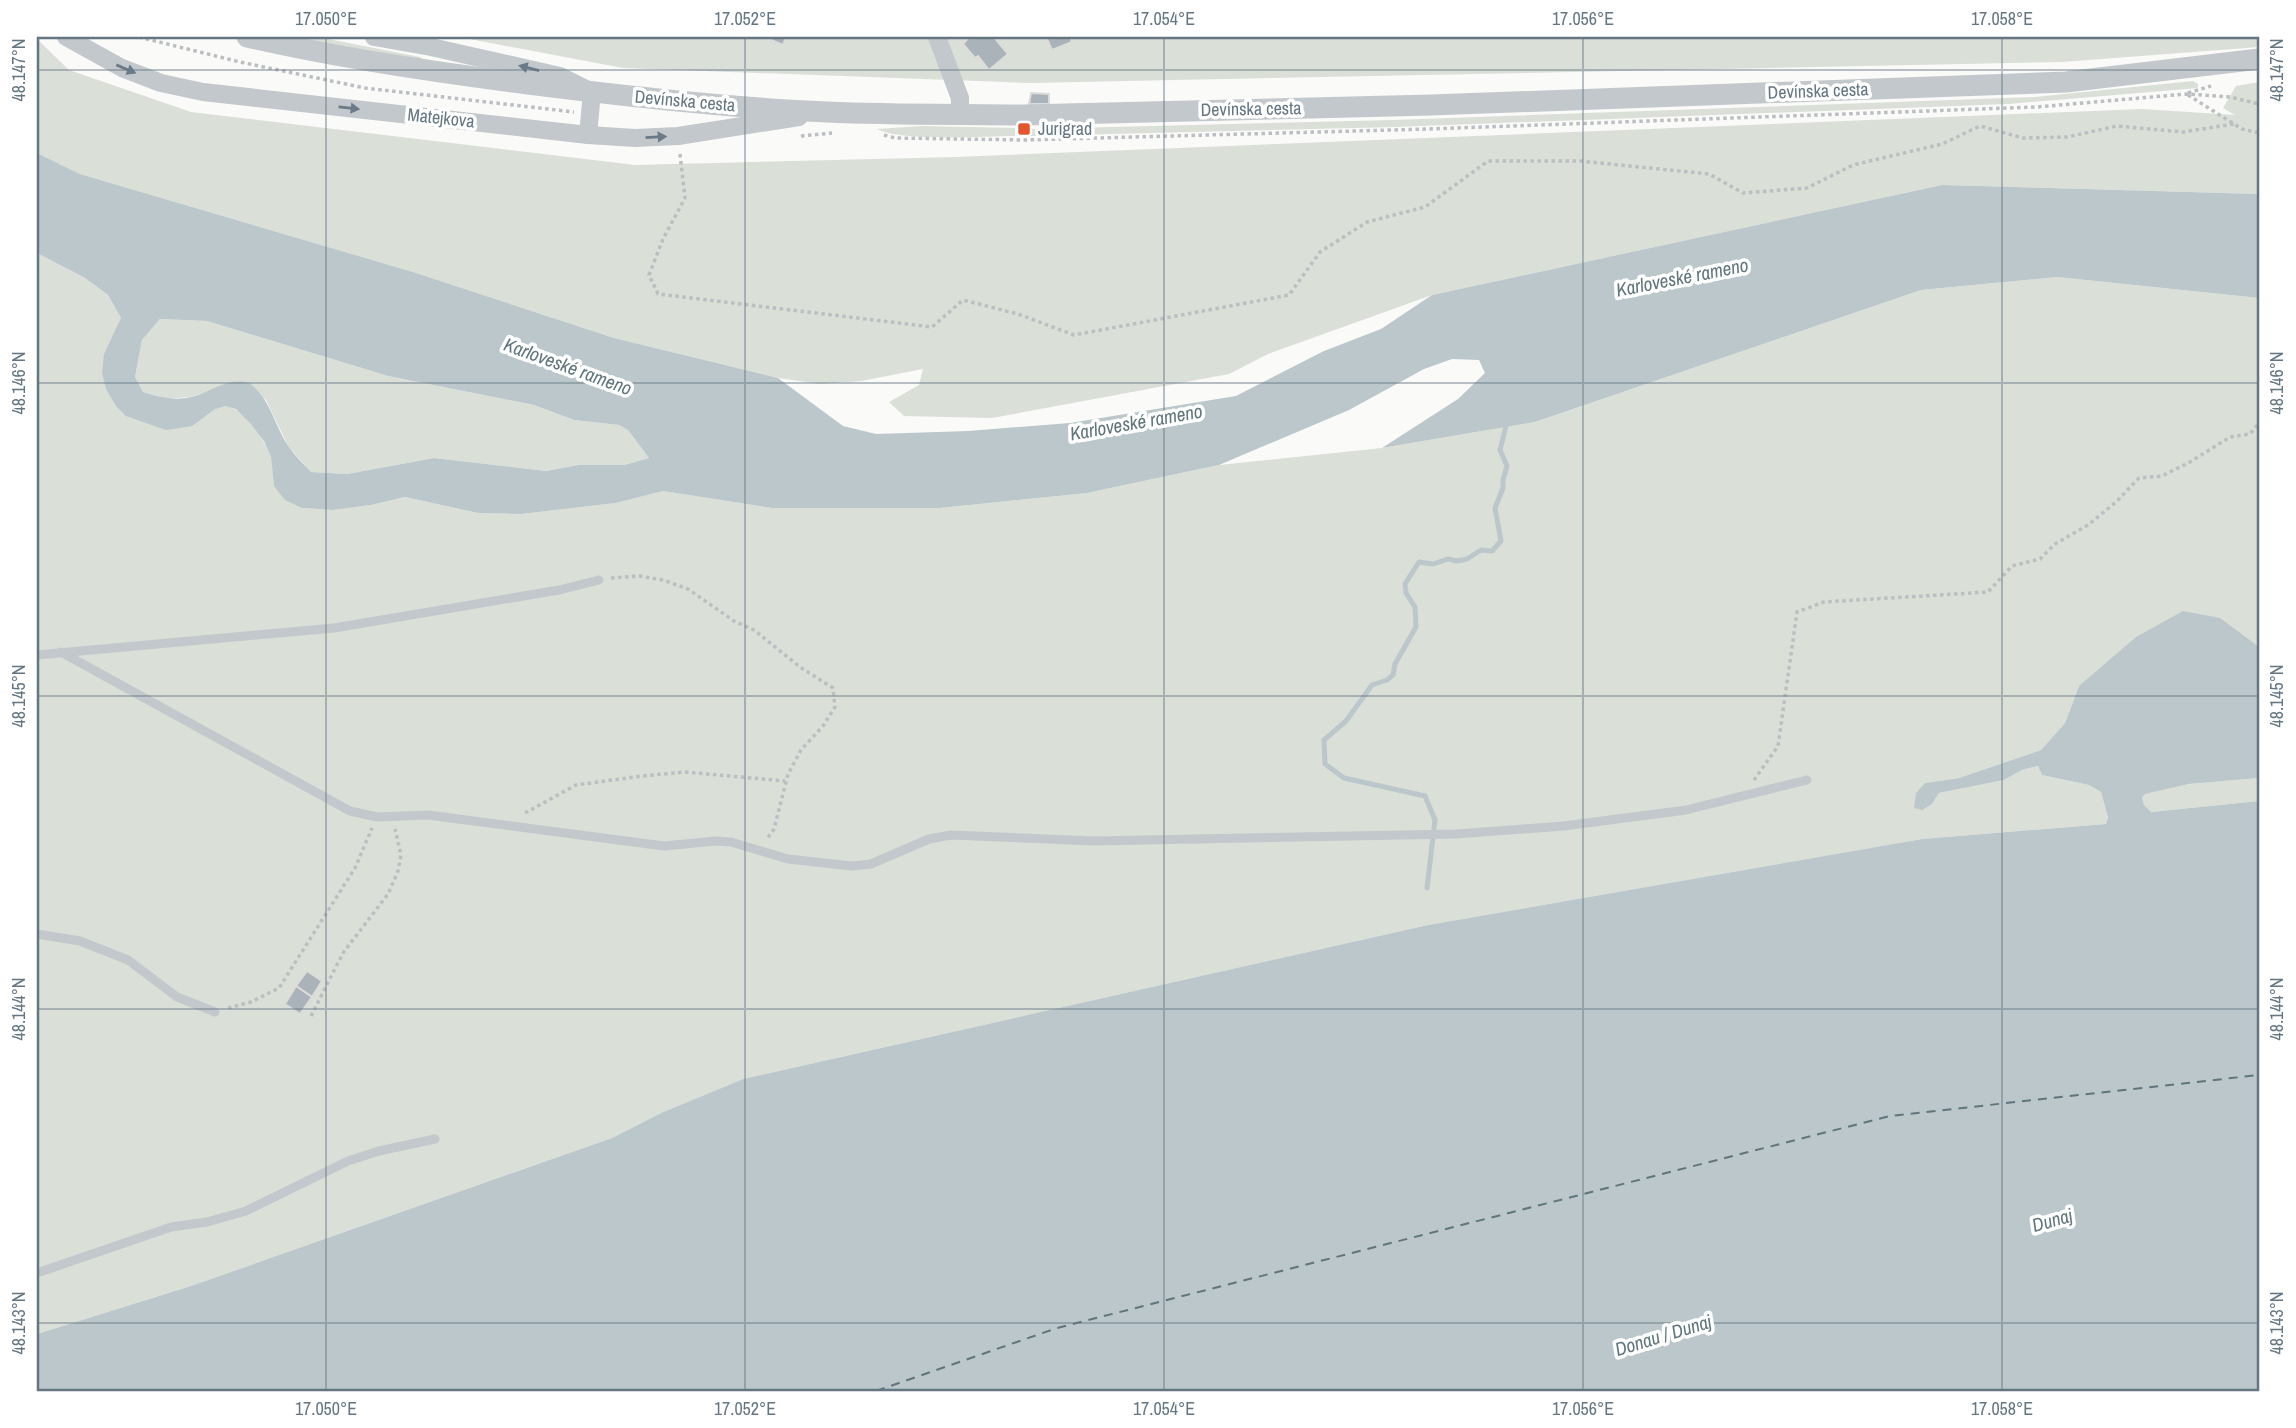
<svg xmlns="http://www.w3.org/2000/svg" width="2296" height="1428" viewBox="0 0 2296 1428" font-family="'Archivo Narrow',sans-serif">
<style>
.green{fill:#dadfd7}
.water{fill:#bbc7cb;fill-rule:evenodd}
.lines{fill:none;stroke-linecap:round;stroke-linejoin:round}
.stream{stroke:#bbc7cb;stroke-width:5}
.ferry{stroke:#60757c;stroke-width:2;stroke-dasharray:9 7;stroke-linecap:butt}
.building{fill:#aab3b9;stroke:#dcdcda;stroke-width:2}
.path{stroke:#bbbfc2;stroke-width:3.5;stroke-dasharray:3.5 3.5;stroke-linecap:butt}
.service{stroke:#c3c8cc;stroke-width:9}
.minor{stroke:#c3c8cc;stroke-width:18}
.tertiary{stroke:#c3c8cc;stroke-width:21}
.oneway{fill:#6a7a87}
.ticks{fill:none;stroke:#657683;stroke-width:2;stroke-opacity:0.45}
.poi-dot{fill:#e4572e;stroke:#fff;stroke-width:2.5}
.labels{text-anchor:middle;stroke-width:7;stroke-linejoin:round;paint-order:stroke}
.street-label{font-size:18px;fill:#657683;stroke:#fff}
.poi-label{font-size:18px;fill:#657683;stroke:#fff;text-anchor:start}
.water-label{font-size:19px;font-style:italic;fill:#60757c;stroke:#fff}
.neatline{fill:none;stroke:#657683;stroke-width:2.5}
.ticks-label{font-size:18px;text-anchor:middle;fill:#657683}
</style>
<rect width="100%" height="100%" fill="#fafaf8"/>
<g class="green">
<polygon points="291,37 318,37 420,57 424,60"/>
<polygon points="459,37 2259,37 2259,47 2062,62 1030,83 623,68"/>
<polygon points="37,39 69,70 191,112 635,165 956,157 2142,109 2235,115 2223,108 2236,86 2259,82 2259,194 1942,185 1432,295 1268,354 1229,374 992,418 904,416 889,402 919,385 923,369 861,381 820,384 778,378 614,338 413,272 80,174 37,153"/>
<polygon points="2193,81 2198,84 2198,88 2008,104 1395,127 1031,136 1031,129 1394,120 2035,97"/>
<path d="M 923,126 L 1015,128 L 1015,136 C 984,136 902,142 877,129 Z"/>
<path d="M 37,253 L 85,278 L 108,295 L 121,318 L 102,373 L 107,389 L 116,406 L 192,426 C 201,419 213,406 225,406 C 243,406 267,442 271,458 C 273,467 273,477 274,486 L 302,508 L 333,510 L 371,505 L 405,497 L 478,513 L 521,514 L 616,503 L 663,491 L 772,508 L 940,508 L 1087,493 L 1219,465 L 1382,448 L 1535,422 L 1921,290 L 2057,277 L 2259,298 L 2259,647 L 2244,637 L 2079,686 L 2065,723 L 2041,750 L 1959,778 L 1925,783 L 1932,804 L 1939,793 L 2004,780 L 2022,770 L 2038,766 L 2042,775 L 2089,785 L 2101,792 L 2108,819 L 2106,824 L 1922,839 L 1428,925 L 743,1079 L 661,1113 L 612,1138 L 191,1286 L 37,1334 Z"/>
<polygon points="160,319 207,321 388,376 534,405 574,420 619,425 628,430 649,458 624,465 578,465 546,471 434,458 347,474 311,472 288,446 266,400 239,381 190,397 166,399 143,392 135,377 142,340"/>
<polygon points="2259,778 2259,801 2150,812 2144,805 2142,797 2144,794 2189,784"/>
</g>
<g class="water">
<path d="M 37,153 L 80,174 L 413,272 L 614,338 L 778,378 L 843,426 L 876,434 L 968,431 L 1070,423 L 1236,396 L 1324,351 L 1381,329 L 1432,295 L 1942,185 L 2259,194 L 2259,298 L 2057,277 L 1921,290 L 1535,422 L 1382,448 L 1458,399 L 1485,373 L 1479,360 L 1452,359 L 1424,369 L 1349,410 L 1219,465 L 1087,493 L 940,508 L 772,508 L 663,491 L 616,503 L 521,514 L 478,513 L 405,497 L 371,505 L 333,510 L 302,508 L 285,500 L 274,486 L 271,457 L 264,441 L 251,424 L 236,409 L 225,406 L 215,409 L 192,426 L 166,430 L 126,416 L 116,406 L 106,389 L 102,373 L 104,354 L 121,318 L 108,295 L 85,278 L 37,253 ZM 160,319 L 207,321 L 388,376 L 534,405 L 574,420 L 619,425 L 628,430 L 649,458 L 624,465 L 578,465 L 546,471 L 434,458 L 347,474 L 311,472 C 304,464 295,456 289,447 C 275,427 272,403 253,386 C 237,372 209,393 191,397 C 174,401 159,397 143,392 L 135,377 L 142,340 Z"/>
<polygon points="2183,611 2220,618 2259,647 2259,778 2189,784 2145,794 2142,797 2144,805 2151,812 2259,801 2259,1391 37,1391 37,1334 191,1286 612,1138 661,1113 743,1079 1428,925 1922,839 2106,824 2108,818 2101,792 2089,785 2042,775 2038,766 2022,770 2004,780 1939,793 1932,804 1922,810 1914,808 1916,793 1925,783 1959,778 2041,750 2065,723 2079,686 2136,637"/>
</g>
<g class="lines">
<polyline class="stream" points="1427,888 1435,820 1425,796 1344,778 1325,764 1324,740 1346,721 1372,685 1387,680 1393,675 1395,664 1416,627 1415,607 1406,593 1405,584 1419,562 1433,564 1448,559 1457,561 1467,559 1481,550 1492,551 1501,541 1495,508 1503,488 1503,480 1507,466 1500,450 1507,422"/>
<polyline class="ferry" points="876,1391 1057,1328 1890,1116 2259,1075"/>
</g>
<g class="building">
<polygon points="764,37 786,37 783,45"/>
<polygon points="969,37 994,37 1008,54 989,70 978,56 975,58 963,44"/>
<polygon points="1046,37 1070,37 1072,42 1052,50"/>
<polygon points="1031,93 1049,94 1049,104 1029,104"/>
<polygon points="307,971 322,981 312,997 296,986"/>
<polygon points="296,986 312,997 300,1014 285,1004"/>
</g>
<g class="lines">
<g class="path">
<polyline points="139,37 240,62 365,88 574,112"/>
<polyline points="2188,93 2211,86"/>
<polyline points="2188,95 2242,129 2259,133"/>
<polyline points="884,135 895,138 1024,140 1428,129 2037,107 2186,94 2230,97 2259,104"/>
<polyline points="801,136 832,133"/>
<polyline points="680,154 685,198 663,239 649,275 658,294 932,327 963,300 1018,314 1074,335 1289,295 1320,252 1367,222 1425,207 1488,161 1580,161 1709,174 1743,193 1807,188 1853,165 1942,144 1980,126 2023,138 2067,137 2117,126 2183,132 2234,124"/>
<polyline points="611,578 639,576 663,580 688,589 734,621 754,630 800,667 833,688 835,707 823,726 801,750 788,774 774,829 766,840"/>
<polyline points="37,680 37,731"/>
<polyline points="1754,780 1778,746 1797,612 1824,602 1988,592 2012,566 2040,559 2055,544 2088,525 2116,502 2139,478 2162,476 2190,462 2230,437 2250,434 2259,423"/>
<polyline points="525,813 576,785 642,776 685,772 785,781"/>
<polyline points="228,1008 251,1002 279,988 355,868 372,828"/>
<polyline points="311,1016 343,953 388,894 398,871 401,855 395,829"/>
</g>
<g class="service">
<polyline points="61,652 350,811 377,817 428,815 664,846 715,841 731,842 788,859 852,866 871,864 929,839 951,835 1094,841 1456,834 1564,826 1686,810 1807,780"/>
<polyline points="37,655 334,628 559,590 599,580"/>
<polyline points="37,934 80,941 128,960 177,997 215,1012"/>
<polyline points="37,1273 171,1227 207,1222 246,1211 348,1161 379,1151 435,1139"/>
</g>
<g class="minor">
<polyline points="66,37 122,68 161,83 203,92 588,135 635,138 678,136 799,117"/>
<polyline points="374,37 431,47 560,76 592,92 588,135"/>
<polyline points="937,37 960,98 960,114"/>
</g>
<path class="tertiary" d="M 247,37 C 342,59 439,73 536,85 C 632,97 730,108 827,112 C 893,115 958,114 1024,115 L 1431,105 L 2066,82 L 2259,59"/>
</g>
<defs><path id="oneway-solid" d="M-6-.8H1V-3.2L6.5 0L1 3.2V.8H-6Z" transform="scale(1.75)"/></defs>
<g class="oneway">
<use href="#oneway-solid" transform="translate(529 68) rotate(-166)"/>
<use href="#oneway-solid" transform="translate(126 69) rotate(23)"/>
<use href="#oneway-solid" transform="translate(349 108) rotate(6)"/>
<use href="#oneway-solid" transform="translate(656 137) rotate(-3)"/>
</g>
<path class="ticks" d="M 326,37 L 326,1391M 745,37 L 745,1391M 1164,37 L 1164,1391M 1583,37 L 1583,1391M 2002,37 L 2002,1391M 37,70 L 2259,70M 37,383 L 2259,383M 37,696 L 2259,696M 37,1009 L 2259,1009M 37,1323 L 2259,1323"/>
<rect class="poi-dot" x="1017" y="122" width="14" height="14" rx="3.5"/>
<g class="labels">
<g class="street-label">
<text transform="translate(1818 91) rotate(-2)" y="6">Devínska cesta</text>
<text transform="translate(685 101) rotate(5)" y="6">Devínska cesta</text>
<text transform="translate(1251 109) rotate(-1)" y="6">Devínska cesta</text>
<text transform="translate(441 118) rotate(6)" y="6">Matejkova</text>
</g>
<g class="poi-label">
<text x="1038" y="135">Jurigrad</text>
</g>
<g class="water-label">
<text transform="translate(1682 277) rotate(-11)" y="7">Karloveské rameno</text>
<text transform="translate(568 366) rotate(20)" y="7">Karloveské rameno</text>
<text transform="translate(1136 422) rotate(-10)" y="7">Karloveské rameno</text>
<text transform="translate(2052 1220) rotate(-16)" y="7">Dunaj</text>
<text transform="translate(1663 1335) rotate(-17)" y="7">Donau / Dunaj</text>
</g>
</g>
<rect width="2296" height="1428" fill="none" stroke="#ffffff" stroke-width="77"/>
<rect x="38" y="38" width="2220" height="1352" class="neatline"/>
<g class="ticks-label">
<text x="326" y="25">17.050°E</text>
<text x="745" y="25">17.052°E</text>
<text x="1164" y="25">17.054°E</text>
<text x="1583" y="25">17.056°E</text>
<text x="2002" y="25">17.058°E</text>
<text transform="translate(19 70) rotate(-90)" y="6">48.147°N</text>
<text transform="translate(2277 70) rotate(-90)" y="6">48.147°N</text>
<text transform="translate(19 383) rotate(-90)" y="6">48.146°N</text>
<text transform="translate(2277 383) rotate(-90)" y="6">48.146°N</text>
<text transform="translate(19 696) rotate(-90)" y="6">48.145°N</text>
<text transform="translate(2277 696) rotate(-90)" y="6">48.145°N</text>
<text transform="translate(19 1009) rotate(-90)" y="6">48.144°N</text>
<text transform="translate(2277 1009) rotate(-90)" y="6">48.144°N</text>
<text transform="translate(19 1323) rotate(-90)" y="6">48.143°N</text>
<text transform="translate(2277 1323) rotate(-90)" y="6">48.143°N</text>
<text x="326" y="1415">17.050°E</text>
<text x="745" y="1415">17.052°E</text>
<text x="1164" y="1415">17.054°E</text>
<text x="1583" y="1415">17.056°E</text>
<text x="2002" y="1415">17.058°E</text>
</g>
</svg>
